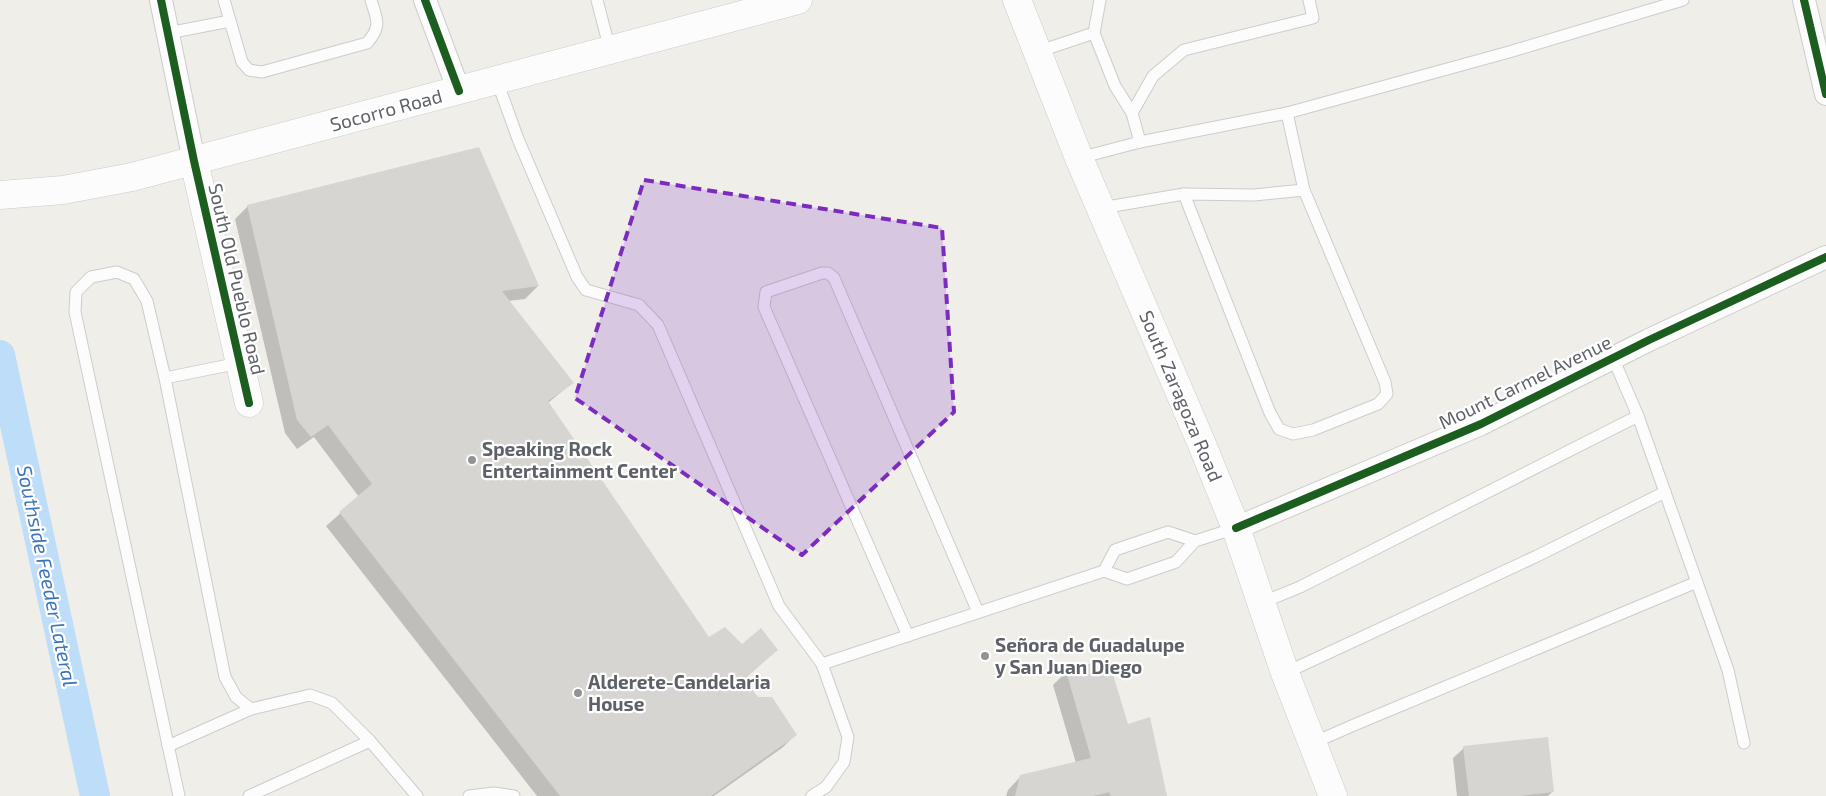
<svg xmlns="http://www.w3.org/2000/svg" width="1826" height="796" viewBox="0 0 1826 796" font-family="'Exo 2',sans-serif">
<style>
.shadow{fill:#0003}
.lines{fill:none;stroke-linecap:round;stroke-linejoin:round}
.canal{stroke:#beddf8;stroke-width:30}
.building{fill:#d6d5d2}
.service-casing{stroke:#cccccb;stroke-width:13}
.minor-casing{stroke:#cccccb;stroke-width:24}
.tertiary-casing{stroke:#cccccb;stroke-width:29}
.secondary-casing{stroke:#cbcbca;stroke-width:29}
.service{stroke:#fdfcfc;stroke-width:11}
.minor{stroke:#fdfcfc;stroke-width:22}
.tertiary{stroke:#fdfcfc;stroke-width:28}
.secondary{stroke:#fdfcfc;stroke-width:28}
.cycleway-casing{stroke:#fff;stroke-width:11}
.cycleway{stroke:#1b5e20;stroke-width:8}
.marked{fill:#7b2cbf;fill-opacity:0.2;stroke:#7b2cbf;stroke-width:4;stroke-dasharray:10 6;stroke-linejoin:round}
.poi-dot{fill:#919395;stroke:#fff;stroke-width:2}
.labels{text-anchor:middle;stroke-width:4.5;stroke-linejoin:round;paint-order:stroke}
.street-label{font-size:19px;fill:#5e6268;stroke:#fff}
.poi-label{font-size:19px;font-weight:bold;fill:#5e6268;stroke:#fff;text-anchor:start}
.water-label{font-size:20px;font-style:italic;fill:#3b74bc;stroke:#fff}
</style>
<rect width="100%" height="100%" fill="#efeee9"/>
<g class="shadow">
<polygon points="248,206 538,286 525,299 508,301 572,383 548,403 708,639 742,646 777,650 743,680 758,699 795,735 782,748 714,796 537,796 326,526 359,497 314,437 297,449 285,433 235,219"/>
<polygon points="1066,672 1127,725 1166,796 1006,796 1008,790 1021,776 1076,763 1053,685"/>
<polygon points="1464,748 1553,791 1548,796 1457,796 1453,758"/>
</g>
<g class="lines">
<polyline class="canal" points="0,355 95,796"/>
</g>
<g class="building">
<polygon points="479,147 539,286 502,291 574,383 548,401 709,637 725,627 742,644 761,628 778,650 743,679 758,697 772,697 797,735 711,796 560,796 339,512 372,484 328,425 311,437 297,420 247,205"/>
<polygon points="1108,658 1128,724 1150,717 1167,796 1111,796 1109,792 1093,796 1015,796 1020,775 1091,758 1066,671"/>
<polygon points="1548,737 1554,792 1519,796 1469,796 1463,746"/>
</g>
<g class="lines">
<defs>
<g id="service">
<path d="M 224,0 L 242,62 L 249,70 L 262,72 L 367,43 C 382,26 377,20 371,0"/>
<polyline points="597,0 610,50"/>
<polyline points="168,33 230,21"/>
<polyline points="1094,33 1100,0"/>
<polyline points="1037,52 1094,33 1115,86 1132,113"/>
<polyline points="497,81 518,139 577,277 586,290 639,305 658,325 779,606 822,664 1104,571"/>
<polyline points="1140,142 1132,113 1153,76 1184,50 1313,18 1309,0"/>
<polyline points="1079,158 1140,142 1287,113 1509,52 1683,0"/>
<polyline points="1184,194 1270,413 1279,429 1293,434 1313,430 1378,404 1387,394 1385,382 1304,190"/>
<polyline points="1101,208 1184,194 1254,195 1304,190 1287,113"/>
<polyline points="1613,358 1638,416 1728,670 1744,743"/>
<polyline points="165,378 239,363"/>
<polyline points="1195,541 1168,532 1115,550 1104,571 1127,579 1176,562 1195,541 1236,528"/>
<polyline points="1261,603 1300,587 1638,416"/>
<polyline points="908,636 764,307 766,292 822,273 828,273 834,278 978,612"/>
<polyline points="1285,673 1537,556 1665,492"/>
<polyline points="1313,743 1354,725 1697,582"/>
<polyline points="168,746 251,709"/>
<polyline points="179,796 75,312 76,292 91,277 117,272 134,279 147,301 165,378 225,677 236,697 251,709 310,695 332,703 370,741 417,796"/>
<polyline points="249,796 370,741"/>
<polyline points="469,796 494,793 514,796"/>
<polyline points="812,796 826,787 844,762 848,737 822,664"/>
</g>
<g id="minor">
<polyline points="161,0 194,161"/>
<polyline points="425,0 459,91"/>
<polyline points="1804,0 1826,94"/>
<polyline points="1236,528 1481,424 1649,340 1826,257"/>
</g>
<polyline id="tertiary" points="194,161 249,403"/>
<g id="secondary">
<polyline points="1017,0 1079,158 1201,442 1236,528 1285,673 1333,796"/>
<polyline points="0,195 63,190 132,177 798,0"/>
</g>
</defs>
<use href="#service" class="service-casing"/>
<use href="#minor" class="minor-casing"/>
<use href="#tertiary" class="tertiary-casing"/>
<use href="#secondary" class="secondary-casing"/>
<use href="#service" class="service"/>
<use href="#minor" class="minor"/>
<use href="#tertiary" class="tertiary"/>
<use href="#secondary" class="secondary"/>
<defs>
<g id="cycleway">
<polyline points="161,0 194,161 249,403"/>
<polyline points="425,0 459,91"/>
<polyline points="1804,0 1826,94"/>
<polyline points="1236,528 1481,424 1649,340 1826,257"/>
</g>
</defs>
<use href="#cycleway" class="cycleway-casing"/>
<use href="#cycleway" class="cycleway"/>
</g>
<path class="marked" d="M 644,180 L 942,228 L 954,412 L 802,555 L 575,398 Z"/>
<g class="poi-dot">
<circle cx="472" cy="460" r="5"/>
<circle cx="985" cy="656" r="5"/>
<circle cx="578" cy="693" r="5"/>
</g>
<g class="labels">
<g class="street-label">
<text transform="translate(386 110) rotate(-15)" y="7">Socorro Road</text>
<text transform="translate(237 279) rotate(77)" y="7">South Old Pueblo Road</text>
<text transform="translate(1525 382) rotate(-26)" y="7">Mount Carmel Avenue</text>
<text transform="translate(1181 396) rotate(67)" y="7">South Zaragoza Road</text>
</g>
<g class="poi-label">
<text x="482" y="456">Speaking Rock<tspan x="482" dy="22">Entertainment Center</tspan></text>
<text x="995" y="652">Señora de Guadalupe<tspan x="995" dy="22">y San Juan Diego</tspan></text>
<text x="588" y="689">Alderete-Candelaria<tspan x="588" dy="22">House</tspan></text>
</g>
<g class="water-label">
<text transform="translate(47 576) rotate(78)" y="7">Southside Feeder Lateral</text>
</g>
</g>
</svg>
